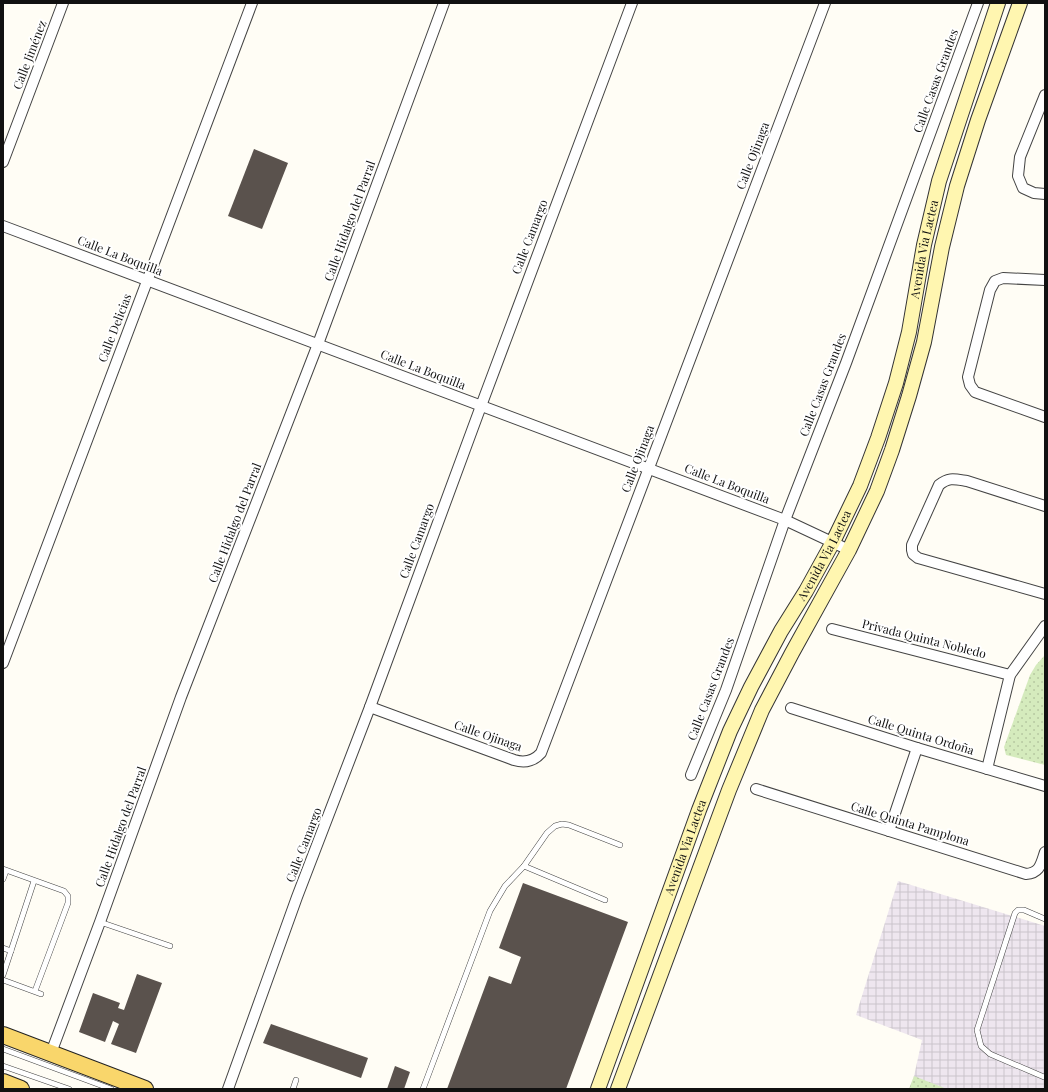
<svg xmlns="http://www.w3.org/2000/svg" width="1048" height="1092" viewBox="0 0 1048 1092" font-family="'Playfair Display',serif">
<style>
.industrial{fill:url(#industrial-grid)}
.grass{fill:url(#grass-dots)}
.building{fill:#5a524d}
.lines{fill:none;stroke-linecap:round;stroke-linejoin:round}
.lane-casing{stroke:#444;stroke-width:6}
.street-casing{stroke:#444;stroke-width:12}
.secondary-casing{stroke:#333;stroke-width:16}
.primary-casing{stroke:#222;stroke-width:18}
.lane{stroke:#fff;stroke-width:5}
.street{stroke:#fff;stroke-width:10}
.secondary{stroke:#fff6b0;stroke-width:14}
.primary{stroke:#f9d66b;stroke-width:16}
.labels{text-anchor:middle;stroke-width:4;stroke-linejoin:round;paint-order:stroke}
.street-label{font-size:12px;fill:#111;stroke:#fff}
</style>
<defs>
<pattern id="industrial-grid" width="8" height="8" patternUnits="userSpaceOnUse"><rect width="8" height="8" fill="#eee6ef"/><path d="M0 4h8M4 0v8" fill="none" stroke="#cbc4cc"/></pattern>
<pattern id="grass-dots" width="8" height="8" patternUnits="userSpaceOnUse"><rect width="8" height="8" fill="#d5ebbd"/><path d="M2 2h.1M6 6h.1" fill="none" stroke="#b6c8a1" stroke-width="1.8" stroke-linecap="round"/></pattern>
</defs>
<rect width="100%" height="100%" fill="#fffdf5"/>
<polygon class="industrial" points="898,881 1045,926 1045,1089 909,1089 914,1076 922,1040 856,1015"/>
<g class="grass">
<polygon points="1045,655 1045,765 1006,755 1004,747 1030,675 1036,665"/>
<polygon points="914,1076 947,1089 909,1089"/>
</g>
<g class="building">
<polygon points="254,149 288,163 262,229 228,216"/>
<polygon points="523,883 628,922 566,1089 447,1089 489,976 511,984 521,957 499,948"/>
<polygon points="137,974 162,983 136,1053 111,1044 119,1024 113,1021 105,1042 79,1032 93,993 120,1003 118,1008 124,1010"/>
<polygon points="271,1024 368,1058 361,1078 263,1043"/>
<polygon points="395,1066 410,1072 404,1089 387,1089"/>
</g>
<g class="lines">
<defs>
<g id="lane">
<polyline points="524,866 605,900"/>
<polyline points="3,869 64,891 68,896 68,903 35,991"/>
<polyline points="3,879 6,871"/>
<polyline points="100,922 170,946"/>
<polyline points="3,948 11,951"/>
<polyline points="3,975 34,881"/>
<polyline points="3,980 41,994"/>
<polyline points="3,1049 111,1089"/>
<polyline points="3,1066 69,1089"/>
<polyline points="1044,1077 990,1054 981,1046 977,1030 1015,913 1018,910 1024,910 1045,919"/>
<polyline points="293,1089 296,1080"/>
<polyline points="423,1089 490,911 505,886 524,866 547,833 555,826 562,824 569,825 620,845"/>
</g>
<g id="street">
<polyline points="1045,95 1020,157 1018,176 1023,188 1034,193 1045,194"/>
<polyline points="3,162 63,3"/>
<polyline points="3,226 785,520 849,550"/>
<polyline points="1045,280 1003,278 995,281 990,290 968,377 970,385 975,392 1045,417"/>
<path d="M 1045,506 L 967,481 C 954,479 949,477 939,485 L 912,545 L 912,550 L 913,554 L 918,558 L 1045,594"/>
<polyline points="832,629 1010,675"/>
<polyline points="3,663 252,3"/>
<path d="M 370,707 L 514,760 C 524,763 533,762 541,753 L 825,3"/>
<polyline points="791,708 917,748 1045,786"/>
<polyline points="987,769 1010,675 1045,626"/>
<polyline points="691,775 726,690 785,520 846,363 978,3"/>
<path d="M 756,789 L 1026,874 C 1040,873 1041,864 1045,852"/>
<polyline points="889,831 917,748"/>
<polyline points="51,1053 100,922 181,697 318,344 444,3"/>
<polyline points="228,1089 297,897 370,707 481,406 632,3"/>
</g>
<g id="secondary">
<path id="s1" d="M 598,1089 L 699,810 L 730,731 L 751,687 L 781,631 L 806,591 L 833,542 L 860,486 L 878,438 L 896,383 L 909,332 L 924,245 L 939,181 L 998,3"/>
<polyline points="618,1089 729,790 762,710 792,653 849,550 877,491 892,450 909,396 924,342 942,247 957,186 978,120 1020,3"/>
</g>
<g id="primary">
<polyline points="3,1035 145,1089"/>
<polyline points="3,1082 21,1089"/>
</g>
</defs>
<use href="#lane" class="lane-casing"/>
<use href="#street" class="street-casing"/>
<use href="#secondary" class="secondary-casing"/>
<use href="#primary" class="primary-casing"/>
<use href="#lane" class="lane"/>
<use href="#street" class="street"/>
<use href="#secondary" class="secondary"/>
<use href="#primary" class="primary"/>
</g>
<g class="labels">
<g class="street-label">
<text transform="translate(30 55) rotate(-69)" y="4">Calle Jiménez</text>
<text transform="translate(936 81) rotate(-70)" y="4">Calle Casas Grandes</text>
<text transform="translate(753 156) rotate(-69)" y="4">Calle Ojinaga</text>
<text transform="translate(350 221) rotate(-70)" y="4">Calle Hidalgo del Parral</text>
<text transform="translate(530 237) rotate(-69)" y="4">Calle Camargo</text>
<text dy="4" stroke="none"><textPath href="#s1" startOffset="905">Avenida Via Lactea</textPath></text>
<text transform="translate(120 256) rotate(21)" y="4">Calle La Boquilla</text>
<text transform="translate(115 328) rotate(-69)" y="4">Calle Delicias</text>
<text transform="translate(423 370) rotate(21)" y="4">Calle La Boquilla</text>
<text transform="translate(823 385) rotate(-69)" y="4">Calle Casas Grandes</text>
<text transform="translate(638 459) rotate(-69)" y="4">Calle Ojinaga</text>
<text transform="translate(727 484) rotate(21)" y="4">Calle La Boquilla</text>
<text transform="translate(235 523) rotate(-69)" y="4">Calle Hidalgo del Parral</text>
<text transform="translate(417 541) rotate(-70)" y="4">Calle Camargo</text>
<text dy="4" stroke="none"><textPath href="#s1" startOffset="581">Avenida Via Lactea</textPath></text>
<text transform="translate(924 639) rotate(14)" y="4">Privada Quinta Nobledo</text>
<text transform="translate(711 689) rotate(-69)" y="4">Calle Casas Grandes</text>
<text transform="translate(921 735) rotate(17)" y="4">Calle Quinta Ordoña</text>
<text transform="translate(488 736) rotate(19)" y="4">Calle Ojinaga</text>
<text transform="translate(910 824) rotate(17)" y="4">Calle Quinta Pamplona</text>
<text transform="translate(121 827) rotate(-70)" y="4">Calle Hidalgo del Parral</text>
<text transform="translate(304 845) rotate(-69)" y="4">Calle Camargo</text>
<text dy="4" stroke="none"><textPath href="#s1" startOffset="257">Avenida Via Lactea</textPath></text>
</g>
</g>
<rect width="1048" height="1092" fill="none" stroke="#111111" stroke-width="8"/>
</svg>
